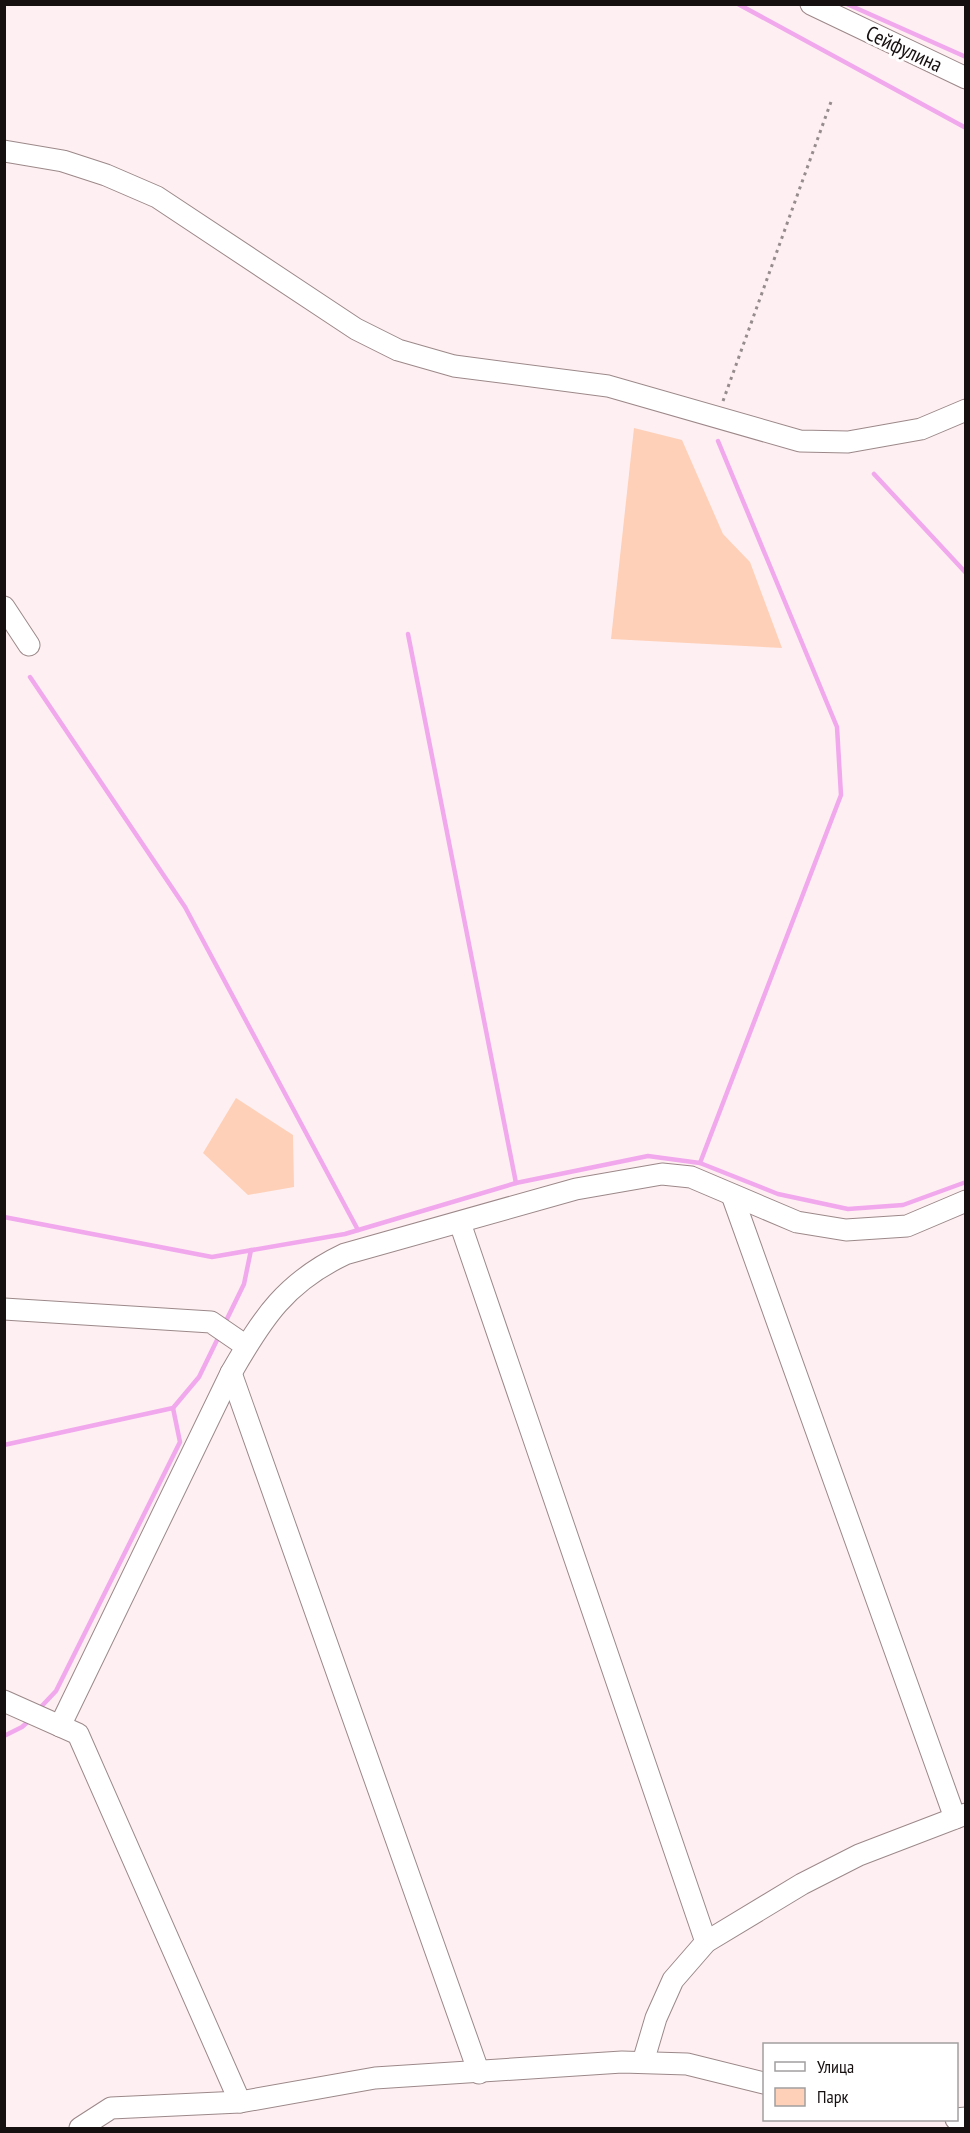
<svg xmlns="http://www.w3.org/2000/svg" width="970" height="2133" viewBox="0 0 970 2133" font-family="'PT Sans Narrow',sans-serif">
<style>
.green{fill:#fed0b8}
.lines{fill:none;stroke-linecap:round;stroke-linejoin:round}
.stream{stroke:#f1a8ed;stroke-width:4.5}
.minor-casing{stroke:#9c888a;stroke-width:23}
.path{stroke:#968b8d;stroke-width:3;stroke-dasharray:3 4.5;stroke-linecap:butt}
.minor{stroke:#fff;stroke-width:21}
.labels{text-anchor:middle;stroke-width:6;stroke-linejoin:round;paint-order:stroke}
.street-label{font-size:21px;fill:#171011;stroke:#fff}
</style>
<rect width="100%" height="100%" fill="#fef0f2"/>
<g class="green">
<polygon points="634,428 682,440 723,534 750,562 782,648 611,639"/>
<polygon points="236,1098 293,1135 294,1187 248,1195 203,1153"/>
</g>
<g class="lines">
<g class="stream">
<polyline points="738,4 966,128"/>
<polyline points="847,4 966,57"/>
<polyline points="874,474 966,573"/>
<polyline points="408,634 516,1183"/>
<polyline points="30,677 185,907 358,1230"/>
<polyline points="700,1163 841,795 837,727 718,441"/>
<polyline points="4,1217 212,1257 345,1234 516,1183 648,1156 700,1163 778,1194 848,1209 903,1205 966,1182"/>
<polyline points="225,1323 244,1284 251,1250"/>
<polyline points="4,1445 173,1408 199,1377 219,1336"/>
<polyline points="38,1710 56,1691 180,1442 173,1408"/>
<polyline points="4,1736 22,1727 31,1719"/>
</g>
<defs>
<g id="minor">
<polyline points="811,4 966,78"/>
<polyline points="4,151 63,161 106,175 157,197 356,329 398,350 454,366 608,386 800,441 848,442 921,429 966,410"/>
<polyline points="4,607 29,645"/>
<polyline points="732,1195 955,1818"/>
<polyline points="460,1223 706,1942"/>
<polyline points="4,1309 211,1322 246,1346"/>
<polyline points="231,1373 479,2073"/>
<polyline points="4,1701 78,1734 240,2102"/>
<path d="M 60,1726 L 231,1373 C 263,1317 286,1282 345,1254 L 576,1189 L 662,1174 L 691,1177 L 797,1222 L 846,1230 L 907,1226 L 966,1201"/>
<polyline points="643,2062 656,2018 673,1980 706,1942 802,1884 859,1855 966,1814"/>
<polyline points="956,2119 966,2118"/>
<polyline points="80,2128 111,2108 240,2102 375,2078 622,2062 687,2064 764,2083"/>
</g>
</defs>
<use href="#minor" class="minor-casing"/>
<polyline class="path" points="723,401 832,99"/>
<use href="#minor" class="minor"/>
</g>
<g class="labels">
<g class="street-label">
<text transform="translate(904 49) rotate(25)" y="7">Сейфулина</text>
</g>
</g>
<rect width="970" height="2133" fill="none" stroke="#171011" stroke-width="12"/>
<rect x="763" y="2043" width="195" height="78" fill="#ffffff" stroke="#a29fa0" stroke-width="1.5"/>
<rect x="775" y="2062" width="30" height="9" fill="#ffffff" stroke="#a29fa0" stroke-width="1.5"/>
<text x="817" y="2073" font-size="18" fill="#171011">Улица</text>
<rect x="775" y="2088" width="30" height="18" fill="#fed0b8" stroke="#a29fa0" stroke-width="1.5"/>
<text x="817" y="2103" font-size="18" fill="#171011">Парк</text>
</svg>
